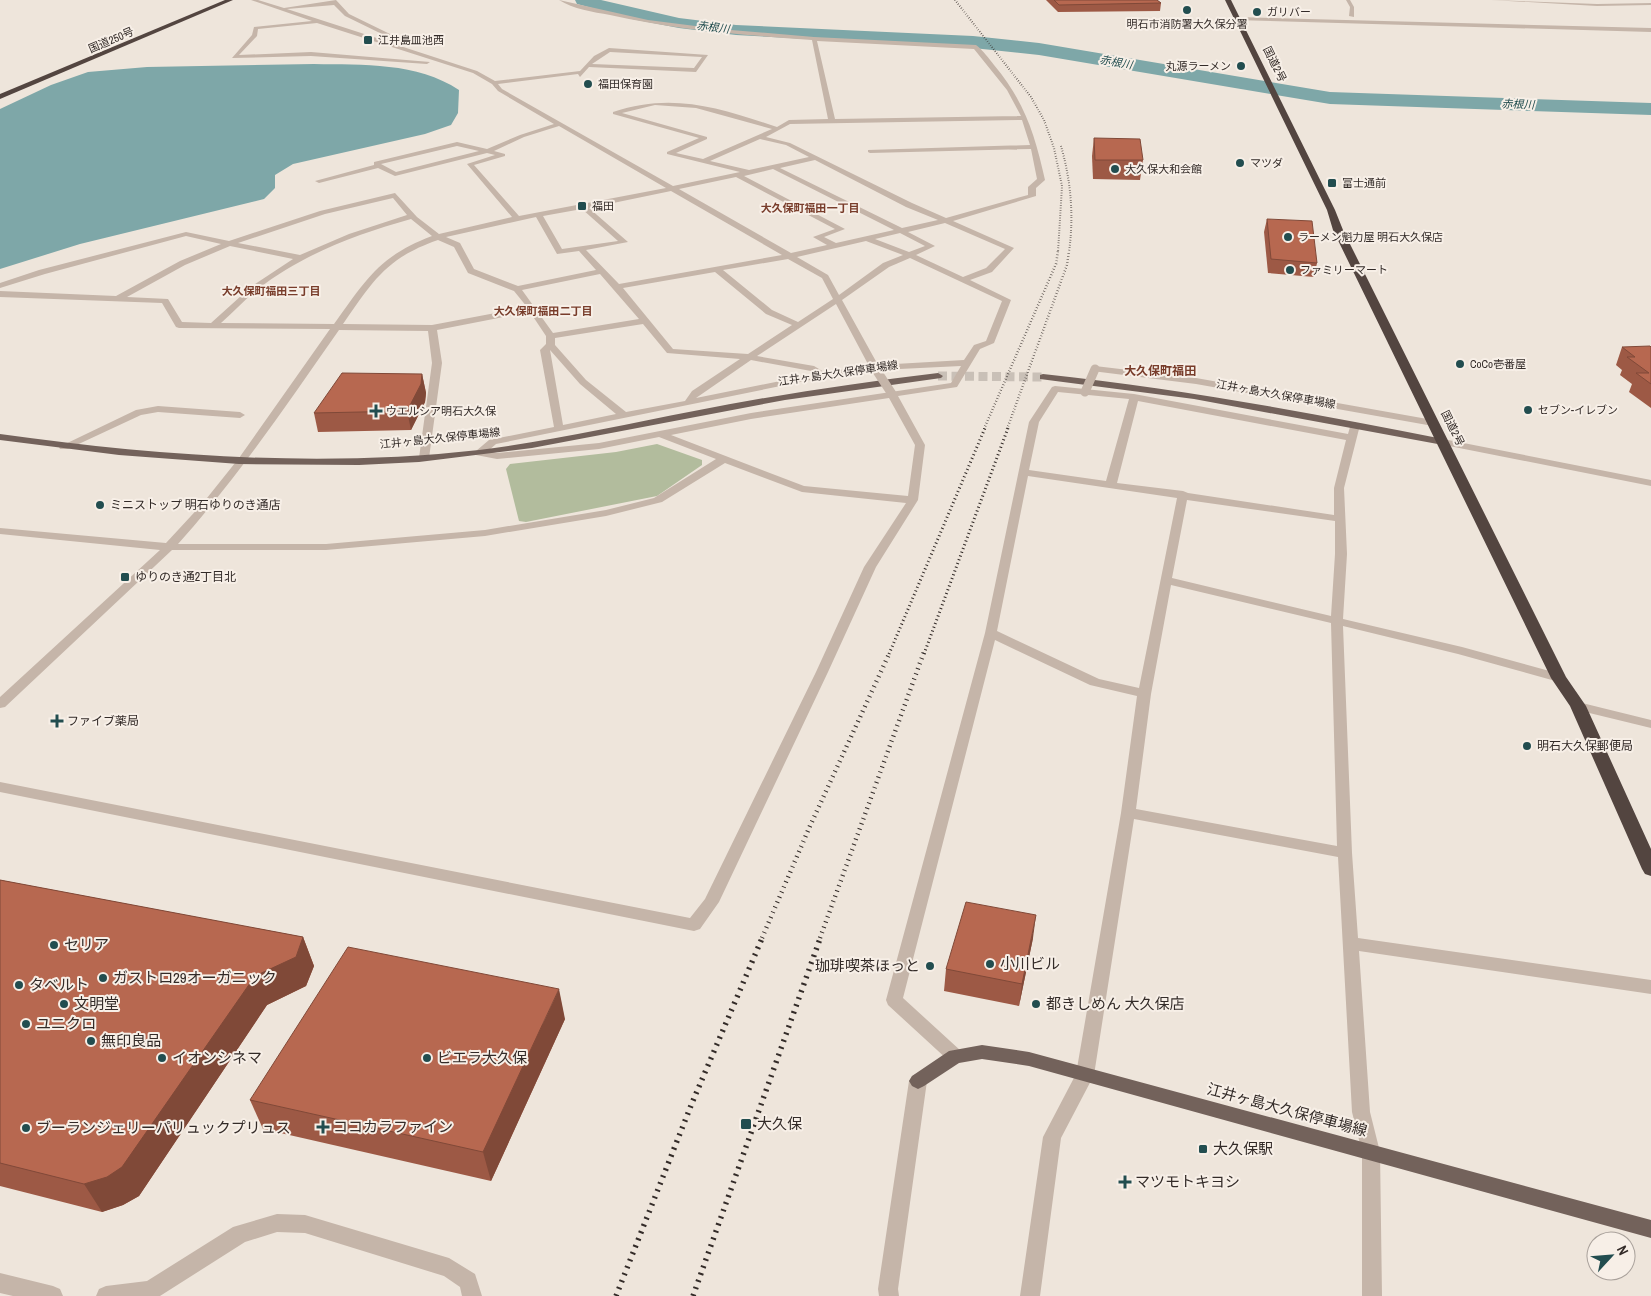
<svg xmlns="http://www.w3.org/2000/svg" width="1651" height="1296" viewBox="0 0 1651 1296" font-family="'Archivo Narrow','Noto Sans JP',sans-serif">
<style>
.green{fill:#b2bc9d}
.water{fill:#7ea7a8}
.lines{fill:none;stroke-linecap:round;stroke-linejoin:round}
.river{fill:#7ea7a8;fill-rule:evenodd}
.major-tunnel{stroke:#c9c0b7;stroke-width:9;stroke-dasharray:9 4.5;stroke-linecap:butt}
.minor{fill:#c5b5a9;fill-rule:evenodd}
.major{fill:#73625b;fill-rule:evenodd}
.highway{fill:#534540;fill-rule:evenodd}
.rail-far4{stroke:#332b28;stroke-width:2;stroke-dasharray:0.5 2;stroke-linecap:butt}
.rail-far3{stroke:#332b28;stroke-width:2.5;stroke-dasharray:0.5 2.5;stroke-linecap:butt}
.rail-far2{stroke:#332b28;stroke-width:3;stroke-dasharray:1 3;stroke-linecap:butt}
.rail-far1{stroke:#332b28;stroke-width:4.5;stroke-dasharray:1 4.5;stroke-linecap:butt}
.rail{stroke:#332b28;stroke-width:5.5;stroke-dasharray:2 5.5;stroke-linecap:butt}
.minor-bridge{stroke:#c5b5a9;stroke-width:9}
.wall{fill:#9d5945}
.shaded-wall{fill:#804938}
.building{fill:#b76850;stroke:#804938}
.poi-dot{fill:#224d4f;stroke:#f7efe7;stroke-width:2}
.labels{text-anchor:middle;stroke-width:4;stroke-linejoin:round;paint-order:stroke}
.far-poi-label{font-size:11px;fill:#332b28;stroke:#f7efe7;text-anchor:start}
.far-water-label{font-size:11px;font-style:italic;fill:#224d4f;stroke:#f7efe7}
.far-street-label{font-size:11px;fill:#332b28;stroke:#f7efe7}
.far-neighbourhood-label{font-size:11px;font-weight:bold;fill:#783c2a;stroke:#f7efe7}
.far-quarter-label{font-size:12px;font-weight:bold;fill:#783c2a;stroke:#f7efe7}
.poi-label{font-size:12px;fill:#332b28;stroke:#f7efe7;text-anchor:start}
.near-poi-label{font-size:15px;fill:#332b28;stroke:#f7efe7;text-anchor:start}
.near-street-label{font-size:15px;fill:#332b28;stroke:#f7efe7}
</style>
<rect width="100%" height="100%" fill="#eee5db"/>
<polygon class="green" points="657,444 702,460 702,465 657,496 526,522 519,521 506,469 510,464 616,452"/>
<path class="water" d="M 314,64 C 363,65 417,62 459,90 L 458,113 L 451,125 L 425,134 L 293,164 L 275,175 L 275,188 L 264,199 L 80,244 L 0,269 L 0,109 L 51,85 L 88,72 L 147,67 Z"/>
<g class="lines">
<polygon class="river" points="575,0 601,0 679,18 736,25 973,36 1039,43 1330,92 1651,103 1651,115 1330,104 1039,55 973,48 736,35 679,28 632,19 577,4"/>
<polyline class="major-tunnel" points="938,376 1043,377"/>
<g class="minor">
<path d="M 251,0 L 258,0 L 284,8 L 336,0 L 349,14 L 390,34 L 394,44 L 477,71 L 495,81 L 580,71 L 594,56 L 609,48 L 708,55 L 696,72 L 589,67 L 580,77 L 578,74 L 498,84 L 502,89 L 673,186 L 740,172 L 667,154 L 667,152 L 699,138 L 613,114 L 613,112 C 673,92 719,108 777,127 L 789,120 L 828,119 L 812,40 C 744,35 676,30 610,15 C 593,12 573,9 559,0 L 648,20 L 719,29 L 814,37 L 976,45 C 983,50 989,59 994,65 C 1025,102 1035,135 1045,180 L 1036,188 L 1036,196 L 953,221 L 1014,248 L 992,272 L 970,280 L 1011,300 L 994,343 L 980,349 L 957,387 L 898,396 L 925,445 L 918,500 L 876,567 L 828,672 L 719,902 L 700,929 L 694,931 L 0,792 L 0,782 L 690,918 L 705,899 L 816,672 L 864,567 L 906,503 L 802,492 L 725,463 L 662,502 L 606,516 L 485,536 L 326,550 L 172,550 L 5,707 L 0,708 L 0,697 L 160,550 L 0,534 L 0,528 L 166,543 L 203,503 L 239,458 L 330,329 L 179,328 L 176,327 L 162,303 L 0,297 L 0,291 L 116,296 L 180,261 L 221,244 L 186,236 L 45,274 L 0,288 L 0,283 L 39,270 L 186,232 L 229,241 L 320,211 L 395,193 L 417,217 L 439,234 L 512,217 L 467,164 L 495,155 L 487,153 L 395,176 L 378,168 L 319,183 L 315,181 L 374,165 L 374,162 L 457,142 L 487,149 L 520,135 L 554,124 L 498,91 L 492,84 L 473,73 L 317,23 L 258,29 L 257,36 L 239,55 L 311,52 L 430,62 L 427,64 L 311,56 L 232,58 L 252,35 L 254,27 L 312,21 ZM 334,5 L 345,16 L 386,36 L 389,42 L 287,9 ZM 817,41 L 974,49 L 1007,90 L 1021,116 L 835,119 ZM 610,52 L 702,57 L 694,68 L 592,64 ZM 655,105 L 696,108 L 772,129 L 703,159 L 676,153 L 707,139 L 707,137 L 622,113 ZM 1022,120 L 1030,145 L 868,150 L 868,152 L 870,153 L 1031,149 L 1037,179 L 1028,187 L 1028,195 L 946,218 L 912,203 L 790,143 L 766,137 L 790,124 ZM 559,126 L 666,188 L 519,216 L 474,165 L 505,156 L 505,154 L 494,151 L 524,137 ZM 760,139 L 786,145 L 809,157 L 749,170 L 710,161 ZM 457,146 L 479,151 L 396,172 L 381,164 ZM 815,160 L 906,207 L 938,220 L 902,228 L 780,168 ZM 773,169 L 894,230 L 836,243 L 824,237 L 845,229 L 744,176 ZM 736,177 L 835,229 L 813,237 L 827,245 L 791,253 L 679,189 ZM 671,191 L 782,255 L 619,284 L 586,250 L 628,242 L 589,208 ZM 393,198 L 407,215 L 349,234 L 300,255 L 238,243 L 325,214 ZM 582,209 L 618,241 L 562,249 L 543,216 ZM 536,217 L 557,254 L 579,251 L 596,270 L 518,286 L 474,269 L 460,243 L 446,237 ZM 411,219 L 432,236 C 379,256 366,280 334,324 L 221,323 C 234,312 245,299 258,289 C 303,254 357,234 411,219 ZM 945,223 L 1005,249 L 986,268 L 963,277 L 916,255 L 935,246 L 908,232 ZM 900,233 L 925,246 L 909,252 L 875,239 ZM 438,240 L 454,247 L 468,273 L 514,291 L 527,307 L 432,325 L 343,324 C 373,281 386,258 438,240 ZM 866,241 L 903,255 L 883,263 L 839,295 L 828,275 L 797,257 ZM 230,246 L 293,259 L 252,286 L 211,323 L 182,322 L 168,299 L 127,297 L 185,265 ZM 910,258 L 1002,301 L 986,341 L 974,345 L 964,360 L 878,365 L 842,300 L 889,267 ZM 788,259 L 822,278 L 833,299 L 798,322 L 772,310 L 723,270 ZM 715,272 L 766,314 L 792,325 L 748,354 L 673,349 L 623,288 ZM 600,274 L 639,319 L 553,333 L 522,290 ZM 836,304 L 869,366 L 824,372 L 814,366 L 757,356 ZM 530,312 L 546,336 L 546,344 L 540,350 L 554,427 L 489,440 L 476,451 L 476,455 L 497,459 L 599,449 L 659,437 L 716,459 L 654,498 L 606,510 L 485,530 L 326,544 L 178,544 C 238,477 288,403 339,330 L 428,331 L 432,363 L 419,458 L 424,461 L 429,458 L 442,363 L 437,330 ZM 643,324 L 667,353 L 740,359 L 692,391 L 685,401 L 626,412 L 586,380 L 555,345 L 555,338 ZM 550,350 L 580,384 L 616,414 L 563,425 ZM 751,360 L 811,371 L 815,374 L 696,398 ZM 961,366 L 951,383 L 751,413 L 599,443 L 497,453 L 488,451 L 496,444 L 835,375 L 879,370 ZM 889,398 L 915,445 L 908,496 L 804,486 L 671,435 L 751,419 Z"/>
<polygon points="1346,0 1350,0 1354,7 1354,17 1349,16 1350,7"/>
<polygon points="1491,0 1597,4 1651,3 1651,5 1597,6"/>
<polygon points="1237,17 1651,28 1651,32 1235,20"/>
<polygon points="1095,366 1196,378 1433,420 1438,423 1433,426 1196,384 1092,371 1092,367"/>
<path d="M 1055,386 L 1134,394 L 1348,434 L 1350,427 L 1358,427 L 1359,429 L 1344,488 L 1347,554 L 1343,619 L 1462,647 L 1564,675 L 1565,678 L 1559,682 L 1458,654 L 1343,626 L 1352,853 L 1358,938 L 1651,980 L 1651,994 L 1359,951 L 1370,1112 L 1380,1152 L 1382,1296 L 1362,1296 L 1362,1152 L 1352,1112 L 1338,857 L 1134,819 L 1094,1075 L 1061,1138 L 1040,1296 L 1020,1296 L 1043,1137 L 1076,1074 L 1121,813 L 1137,696 L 1090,685 L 995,640 L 903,998 L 961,1051 L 964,1056 L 961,1061 L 955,1063 L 949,1061 L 888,1005 L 886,1000 L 985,633 L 1029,422 L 1052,387 ZM 1058,392 L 1129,399 L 1106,481 L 1029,470 L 1039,422 ZM 1138,401 L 1346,440 L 1334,488 L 1334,515 L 1188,493 L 1183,491 L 1117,483 ZM 1028,476 L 1177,498 L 1139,688 L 1099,679 L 997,631 ZM 1187,500 L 1335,521 L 1335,554 L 1331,616 L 1172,578 ZM 1171,585 L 1331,623 L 1337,846 L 1136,809 L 1151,694 Z"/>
<polygon points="158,406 240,412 245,415 240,418 158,412 141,415 68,449 60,449 59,447 136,410"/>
<polygon points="1443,439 1651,480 1651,486 1439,444 1438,442"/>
<polygon points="1578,702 1651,720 1651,728 1573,709 1571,706"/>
<polygon points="918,1073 924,1076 927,1081 898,1289 899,1296 879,1296 878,1289 909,1081 912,1076"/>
<polygon points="277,1214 305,1215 449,1258 475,1274 482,1296 462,1296 460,1287 444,1276 305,1233 277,1232 245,1242 160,1296 96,1296 99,1289 106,1286 147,1281 233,1227"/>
<polygon points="0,1273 53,1286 60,1289 63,1296 13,1296 0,1293"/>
</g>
<g class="major">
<path d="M 938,373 L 943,376 L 941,378 L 785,400 L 532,448 L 419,462 L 359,465 L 239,464 L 119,455 L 0,440 L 0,434 C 159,456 319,468 479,450 C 551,441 622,425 694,411 C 775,395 856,383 938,373 Z"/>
<path d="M 1043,374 C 1178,388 1310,413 1443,439 L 1448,442 L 1443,445 L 1194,399 L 1040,379 L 1040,375 Z"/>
<polygon points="982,1045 1029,1052 1651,1220 1651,1238 1029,1066 982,1059 959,1063 924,1086 918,1089 912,1086 909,1081 912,1076 949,1051"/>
</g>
<g class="highway">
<polygon points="225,0 233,0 0,99 0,94"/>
<polygon points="1225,0 1231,0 1335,210 1343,230 1566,677 1586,706 1651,849 1651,876 1645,874 1642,869 1570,706 1551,678 1333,230 1327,210"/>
</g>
<g class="rail-far4">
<polyline points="955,0 1031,97 1044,120 1054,148 1062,186 1058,252"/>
<path d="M 1061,146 C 1071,181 1074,216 1069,252"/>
</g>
<g class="rail-far3">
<polyline points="984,429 1056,264 1058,251"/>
<polyline points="1007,429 1067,265 1069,251"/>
</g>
<g class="rail-far2">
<polyline points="889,654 985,428"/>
<polyline points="924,654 1008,428"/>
</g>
<g class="rail-far1">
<polyline points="762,938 810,826 890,652"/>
<polyline points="820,938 924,652"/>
</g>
<g class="rail">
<polyline points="616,1296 692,1103 763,936"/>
<polyline points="693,1296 821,936"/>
</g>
<g class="minor-bridge">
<polyline points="875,368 892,394"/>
<polyline points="1085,392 1095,369"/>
</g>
</g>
<g class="wall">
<polygon points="1046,0 1157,0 1161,3 1160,11 1058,12"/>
<polygon points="1094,138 1143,160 1140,180 1093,179 1092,156"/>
<polygon points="1267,219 1317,263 1314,277 1268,273 1264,232"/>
<polygon points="1622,347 1651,347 1651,408 1629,392 1632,384 1620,375 1622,370 1616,365"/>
<polygon points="422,374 426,393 425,402 411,430 318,432 314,413"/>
<polygon points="0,880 303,937 314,966 306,986 267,1005 139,1196 123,1205 102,1212 0,1186"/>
<polygon points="1033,938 1019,1006 944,991 946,969"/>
<polygon points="565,1019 491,1181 263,1129 250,1100"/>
</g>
<g class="shaded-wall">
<polygon points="422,374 426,393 425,402 411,430 407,411"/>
<polygon points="1036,915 1033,938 1019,1006 1022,984"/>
<polygon points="303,937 314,966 306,986 267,1005 139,1196 123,1205 102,1212 84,1184 255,976"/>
<polygon points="559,989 565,1019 491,1181 483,1152"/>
</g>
<g class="building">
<polygon points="1054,0 1157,0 1161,3 1059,5"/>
<polygon points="1094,138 1140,139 1143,160 1095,160"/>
<polygon points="1267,219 1312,221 1317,263 1271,259"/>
<polygon points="1650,346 1651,347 1651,384 1636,373 1649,373 1627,357 1635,357 1622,347"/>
<polygon points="342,373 422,374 421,384 407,411 314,413"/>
<polygon points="0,880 303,937 296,957 255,976 122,1167 107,1177 84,1184 0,1163"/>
<polygon points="966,902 1036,915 1022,984 946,969"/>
<polygon points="348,947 559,989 483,1152 250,1100"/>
</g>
<g class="poi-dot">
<circle cx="1187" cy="10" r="5"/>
<circle cx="1257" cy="12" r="5"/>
<rect x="363" y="35" width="10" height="10" rx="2.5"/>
<circle cx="1241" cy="66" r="5"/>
<circle cx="588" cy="84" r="5"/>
<circle cx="1240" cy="163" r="5"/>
<circle cx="1115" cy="169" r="5"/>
<rect x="1327" y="178" width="10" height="10" rx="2.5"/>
<rect x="577" y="201" width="10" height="10" rx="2.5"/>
<circle cx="1288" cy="237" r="5"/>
<circle cx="1290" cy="270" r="5"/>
<circle cx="1460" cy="364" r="5"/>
<circle cx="1528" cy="410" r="5"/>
<path d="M373.5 403.5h5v5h5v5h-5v5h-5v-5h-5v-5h5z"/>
<circle cx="100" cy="505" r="5"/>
<rect x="120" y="572" width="10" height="10" rx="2.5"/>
<path d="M54.5 713.5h5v5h5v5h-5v5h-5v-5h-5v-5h5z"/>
<circle cx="1527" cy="746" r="5"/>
<circle cx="54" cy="945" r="5"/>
<circle cx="990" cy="964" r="5"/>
<circle cx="930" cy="966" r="5"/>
<circle cx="103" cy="978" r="5"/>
<circle cx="19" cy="985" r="5"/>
<circle cx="64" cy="1004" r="5"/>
<circle cx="1036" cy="1004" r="5"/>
<circle cx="26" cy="1024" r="5"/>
<circle cx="91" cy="1041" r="5"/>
<circle cx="162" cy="1058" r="5"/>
<circle cx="427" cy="1058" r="5"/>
<rect x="740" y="1118" width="12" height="12" rx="2.5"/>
<path d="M320.5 1119.5h5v5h5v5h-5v5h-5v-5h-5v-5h5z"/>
<circle cx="26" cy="1128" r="5"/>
<rect x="1198" y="1144" width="10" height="10" rx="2.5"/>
<path d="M1122.5 1174.5h5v5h5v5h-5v5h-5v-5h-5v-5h5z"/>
</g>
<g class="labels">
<g class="far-poi-label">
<text x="1267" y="16">ガリバー</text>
<text x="1187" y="28" text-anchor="middle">明石市消防署大久保分署</text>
<text x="378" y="44">江井島皿池西</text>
<text x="1231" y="70" text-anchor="end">丸源ラーメン</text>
<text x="598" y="88">福田保育園</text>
<text x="1250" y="167">マツダ</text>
<text x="1125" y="173">大久保大和会館</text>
<text x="1342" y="187">富士通前</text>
<text x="592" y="210">福田</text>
<text x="1298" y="241">ラーメン魁力屋 明石大久保店</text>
<text x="1300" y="274">ファミリーマート</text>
<text x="1470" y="368">CoCo壱番屋</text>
<text x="1538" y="414">セブン-イレブン</text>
<text x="386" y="415">ウエルシア明石大久保</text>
</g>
<g class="far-water-label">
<text transform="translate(713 27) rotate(7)" y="4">赤根川</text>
<text transform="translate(1116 62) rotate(10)" y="4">赤根川</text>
<text transform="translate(1518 104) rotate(2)" y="4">赤根川</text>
</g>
<g class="far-street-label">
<text transform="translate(111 40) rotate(-23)" y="4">国道250号</text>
<text transform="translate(1275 64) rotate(64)" y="4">国道2号</text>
<text transform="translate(838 373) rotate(-8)" y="4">江井ヶ島大久保停車場線</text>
<text transform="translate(1276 394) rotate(10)" y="4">江井ヶ島大久保停車場線</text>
<text transform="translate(1453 428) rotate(64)" y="4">国道2号</text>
<text transform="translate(440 438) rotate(-6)" y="4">江井ヶ島大久保停車場線</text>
</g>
<g class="far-neighbourhood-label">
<text x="810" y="212">大久保町福田一丁目</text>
<text x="271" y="295">大久保町福田三丁目</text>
<text x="543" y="315">大久保町福田二丁目</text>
</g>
<g class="far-quarter-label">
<text x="1160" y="375">大久保町福田</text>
</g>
<g class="poi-label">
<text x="110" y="509">ミニストップ 明石ゆりのき通店</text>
<text x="135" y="581">ゆりのき通2丁目北</text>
<text x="67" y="725">ファイブ薬局</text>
<text x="1537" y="750">明石大久保郵便局</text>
</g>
<g class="near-poi-label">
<text x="64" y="950">セリア</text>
<text x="1000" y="969">小川ビル</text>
<text x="920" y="971" text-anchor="end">珈琲喫茶ほっと</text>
<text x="113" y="983">ガストロ29オーガニック</text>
<text x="29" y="990">タベルト</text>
<text x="74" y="1009">文明堂</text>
<text x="1046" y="1009">都きしめん 大久保店</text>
<text x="36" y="1029">ユニクロ</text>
<text x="101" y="1046">無印良品</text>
<text x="172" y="1063">イオンシネマ</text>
<text x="437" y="1063">ビエラ大久保</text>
<text x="757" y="1129">大久保</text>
<text x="333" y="1132">ココカラファイン</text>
<text x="36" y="1133">ブーランジェリーパリュックプリュス</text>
<text x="1213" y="1154">大久保駅</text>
<text x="1135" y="1187">マツモトキヨシ</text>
</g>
<g class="near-street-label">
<text transform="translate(1287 1110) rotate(15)" y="5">江井ヶ島大久保停車場線</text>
</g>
</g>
<g transform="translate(1611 1256) rotate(64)"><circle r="24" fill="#f7efe7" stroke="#a9a19b"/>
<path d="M0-4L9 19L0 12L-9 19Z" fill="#224d4f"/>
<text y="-8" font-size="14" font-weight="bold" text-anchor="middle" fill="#332b28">N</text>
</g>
</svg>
